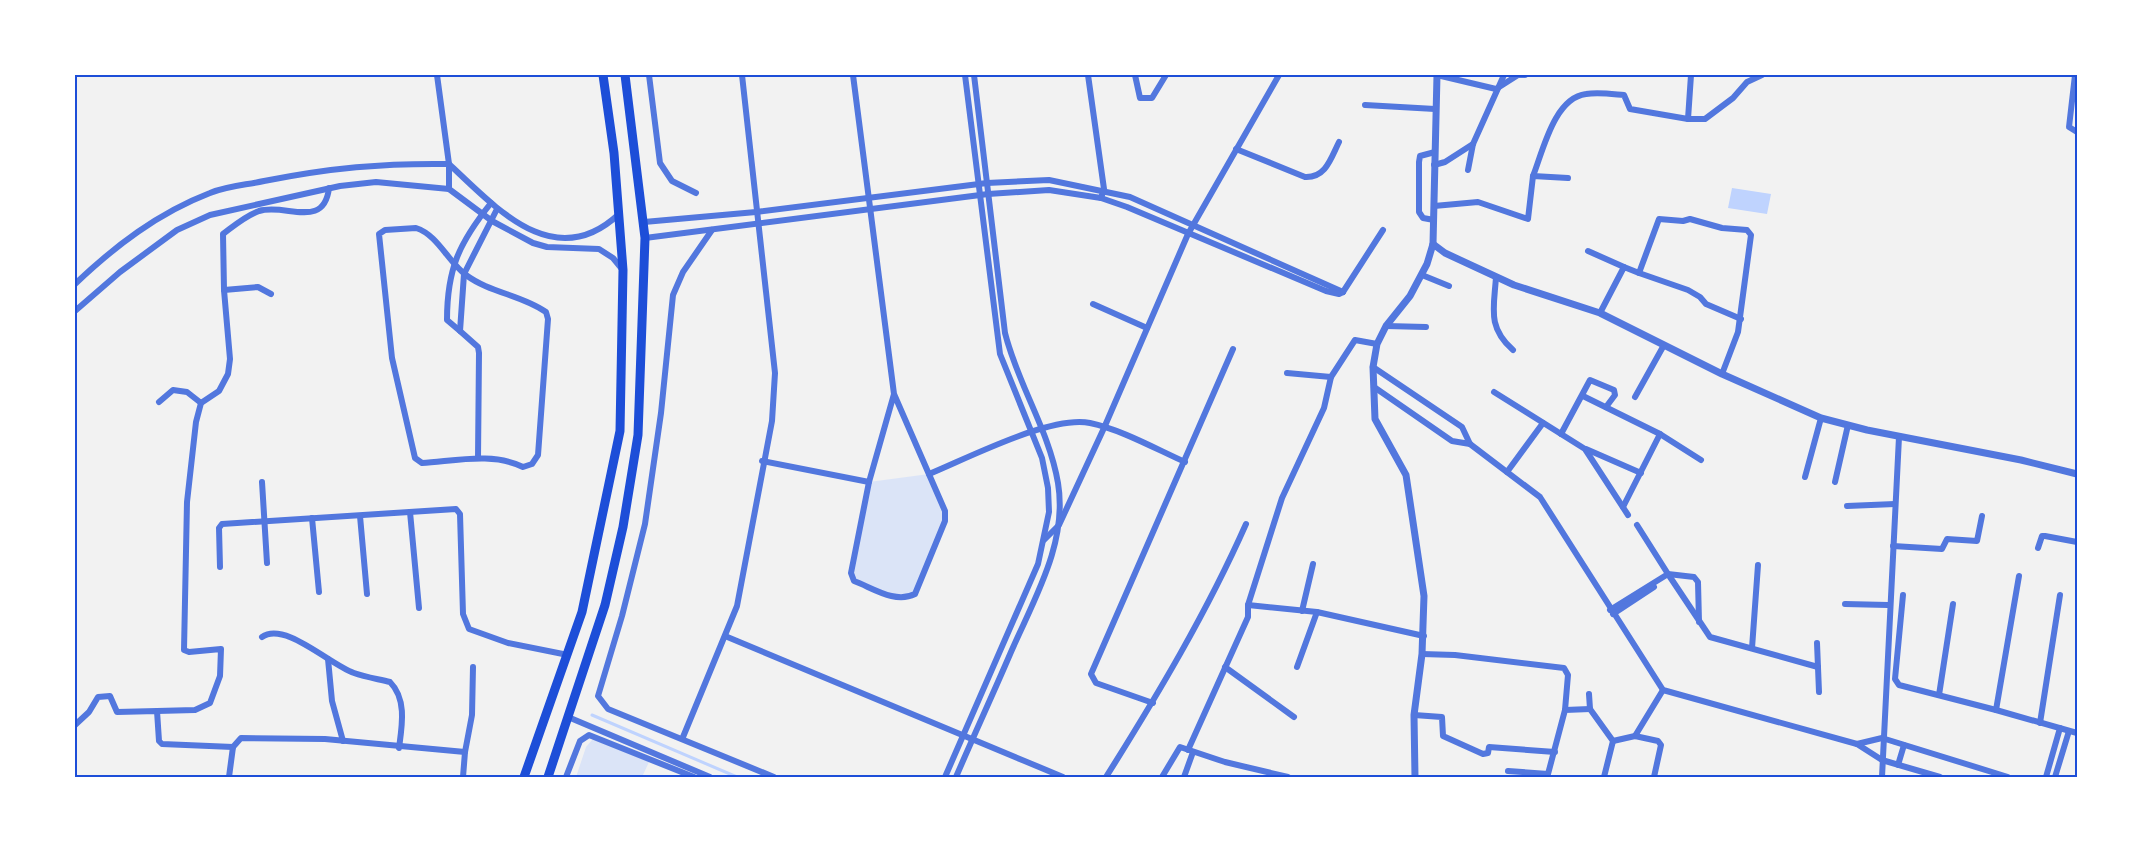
<svg xmlns="http://www.w3.org/2000/svg" width="2152" height="852" viewBox="0 0 2152 852" font-family="Poppins,sans-serif">
<style>
.green{fill:#dbe4f7}
.water{fill:#bfd3fe}
.lines{fill:none;stroke-linecap:round;stroke-linejoin:round}
.stream{stroke:#bfd3fe;stroke-width:3}
.minor{stroke:#5277de;stroke-width:6}
.tertiary{stroke:#5277de;stroke-width:7}
.primary{stroke:#1d4ed8;stroke-width:9}
.neatline{fill:none;stroke:#1d4ed8;stroke-width:2}
</style>
<rect width="100%" height="100%" fill="#f2f2f2"/>
<g class="green">
<polygon points="929,474 945,511 945,521 915,594 895,597 851,577 869,482"/>
<polygon points="593,739 649,762 642,777 576,777 586,747"/>
</g>
<polygon class="water" points="1732,188 1771,194 1767,214 1728,208"/>
<g class="lines">
<polyline class="stream" points="592,715 737,777"/>
<g class="minor">
<polyline points="437,75 449,164 449,189"/>
<polyline points="649,75 660,163 672,181 696,193"/>
<path d="M 853,75 L 894,394 L 945,511 L 945,521 L 915,594 C 895,604 873,588 854,581 L 851,573 L 869,482 L 894,394"/>
<polyline points="1088,75 1104,189 1101,198"/>
<polyline points="1135,75 1140,98 1152,98 1166,75"/>
<polyline points="1437,75 1496,89 1518,75 1525,75"/>
<polyline points="2075,75 2069,127 2077,132"/>
<polyline points="1365,105 1435,109"/>
<polyline points="1688,119 1705,119 1733,98 1747,82 1762,75"/>
<path d="M 1236,149 L 1305,177 C 1326,178 1331,158 1339,142"/>
<polyline points="1434,165 1445,162 1473,144"/>
<polyline points="1468,170 1473,144 1504,75"/>
<path d="M 1533,176 C 1543,151 1554,98 1586,94 C 1598,92 1612,94 1624,95 L 1630,109 L 1688,119 L 1691,75"/>
<polyline points="1434,206 1478,202 1528,219 1533,176 1568,178"/>
<polyline points="1434,220 1423,218 1419,212 1419,162 1420,156 1435,152"/>
<polyline points="644,222 756,212 987,183 1049,180 1130,197 1343,292"/>
<path d="M 416,228 C 438,235 448,262 466,275 C 490,293 522,295 546,312 L 548,319 L 538,455 L 532,464 L 523,467 C 493,452 455,461 422,463 L 415,458 L 392,358 L 379,234 L 385,230 Z"/>
<polyline points="712,230 683,272 673,295 661,413 645,524 622,616 598,696 608,709 774,777"/>
<polyline points="645,238 988,194 1049,190 1101,198 1127,207 1326,291 1339,294 1343,292"/>
<polyline points="1588,251 1624,267"/>
<polyline points="1639,273 1688,290 1700,297 1706,304 1741,319"/>
<polyline points="1422,275 1449,286"/>
<path d="M 1496,277 C 1494,308 1487,327 1513,350"/>
<path d="M 75,284 C 115,246 158,213 210,193 C 227,186 246,185 264,181 C 330,168 382,163 449,164 C 497,209 555,274 619,214"/>
<polyline points="224,290 258,287 271,294"/>
<polyline points="1343,292 1383,230"/>
<polyline points="1093,304 1147,328"/>
<polyline points="75,311 120,272 177,230 210,215 340,186 376,182 449,189 492,221 533,243 547,247 599,249 613,258 622,269"/>
<polyline points="1600,313 1624,267 1639,273 1659,219 1683,221 1690,219 1722,228 1747,230 1751,235 1738,332 1722,374"/>
<polyline points="1386,326 1426,327"/>
<path d="M 460,331 L 447,320 C 447,269 459,243 491,203"/>
<polyline points="1373,367 1462,427 1470,444 1540,497 1663,690 1857,744 1882,760 1940,777"/>
<polyline points="1287,373 1331,377"/>
<polyline points="1374,387 1452,441 1470,444"/>
<polyline points="1494,392 1585,449 1628,515"/>
<polyline points="1583,396 1660,434 1701,460"/>
<polyline points="1635,397 1664,345"/>
<polyline points="159,402 173,390 187,392 201,403"/>
<polyline points="1561,434 1590,380 1614,390 1615,395 1606,407"/>
<polyline points="1586,449 1641,473"/>
<polyline points="478,458 479,353 478,347 460,331 464,274 497,209"/>
<polyline points="762,461 869,482"/>
<polyline points="1507,472 1543,423"/>
<path d="M 929,474 C 968,458 1051,415 1090,423 C 1120,429 1156,449 1185,462"/>
<polyline points="1805,477 1821,418"/>
<polyline points="262,482 267,563"/>
<polyline points="1835,482 1848,425"/>
<polyline points="1847,506 1895,504"/>
<polyline points="1623,507 1660,434"/>
<polyline points="410,512 419,608"/>
<polyline points="360,516 367,594"/>
<polyline points="312,518 319,592"/>
<polyline points="1637,525 1668,574 1694,577 1698,582 1699,622"/>
<polyline points="1044,540 1059,525 1104,428 1188,234 1279,75"/>
<polyline points="1893,546 1942,549 1947,539 1977,541 1982,516"/>
<polyline points="2038,548 2042,536 2045,536 2077,542"/>
<polyline points="220,567 219,528 222,524 456,509 460,514 463,614 469,629 508,643 568,655"/>
<polyline points="1903,595 1895,679 1899,685 1996,710 2077,733"/>
<polyline points="1845,604 1888,605"/>
<polyline points="1248,605 1317,612 1424,636"/>
<polyline points="1610,610 1668,574 1710,637 1818,667"/>
<polyline points="1302,611 1313,564"/>
<polyline points="1613,614 1654,587"/>
<polyline points="725,636 1063,777"/>
<path d="M 262,637 C 285,621 330,665 354,673 C 365,677 378,679 390,682 C 407,699 402,726 399,748"/>
<polyline points="1817,643 1819,692"/>
<polyline points="1752,648 1758,565"/>
<polyline points="1422,654 1455,655 1564,668 1568,675 1565,710"/>
<polyline points="328,659 332,701 343,741"/>
<polyline points="1225,667 1294,717"/>
<polyline points="1297,667 1317,612"/>
<polyline points="1589,694 1590,709 1613,741 1604,777"/>
<polyline points="1939,695 1953,604"/>
<polyline points="1153,703 1096,683 1091,674 1233,349"/>
<polyline points="1996,710 2019,576"/>
<path d="M 157,711 L 195,710 L 210,703 L 220,676 L 221,649 L 189,652 L 184,650 L 187,502 L 196,422 L 201,403 L 219,391 L 228,374 L 230,359 L 224,290 L 223,234 C 235,225 245,216 259,211 C 286,203 324,230 329,188"/>
<polyline points="1414,715 1442,717 1443,736 1483,754 1488,753 1489,747 1555,752"/>
<polyline points="568,717 710,777"/>
<polyline points="2040,723 2060,595"/>
<polyline points="75,725 89,712 98,697 110,696 117,712 157,711 159,741 162,744 233,747"/>
<polyline points="1635,736 1663,690"/>
<polyline points="683,737 737,606 772,421 775,373 742,75"/>
<polyline points="1613,741 1635,736 1658,741 1661,745 1654,777"/>
<polyline points="1857,744 1882,738 2008,777"/>
<polyline points="1188,750 1248,617 1248,605 1282,498 1324,408 1331,377 1355,340 1377,344"/>
<polyline points="465,752 472,715 473,667"/>
<polyline points="1898,765 1904,745"/>
<polyline points="1508,771 1548,774 1565,710 1590,709"/>
<polyline points="229,777 233,747 241,738 325,739 465,752 463,777"/>
<polyline points="566,777 580,741 589,735 694,777"/>
<polyline points="945,777 1038,564 1049,512 1048,488 1042,458 1000,354 965,75"/>
<path d="M 956,777 C 974,735 993,694 1011,652 C 1034,599 1068,543 1058,483 C 1049,430 1018,385 1005,333 L 974,75"/>
<path d="M 1106,777 C 1157,696 1207,612 1246,524"/>
<polyline points="1162,777 1180,747 1225,762 1288,777"/>
<polyline points="1184,777 1193,752"/>
<polyline points="1882,777 1899,437"/>
<polyline points="2046,777 2060,728"/>
<polyline points="2055,777 2069,731"/>
</g>
<g class="tertiary">
<polyline points="1433,244 1445,253 1514,285 1600,313 1722,374 1821,418 1867,430 2021,460 2077,474"/>
<polyline points="1415,777 1414,715 1422,654 1424,596 1406,475 1375,419 1373,367 1377,344 1386,326 1410,296 1427,264 1433,244 1437,75"/>
</g>
<g class="primary">
<polyline points="524,777 582,612 620,431 623,270 614,153 603,75"/>
<polyline points="548,777 605,605 623,527 638,435 645,238 625,75"/>
</g>
</g>
<rect width="2152" height="852" fill="none" stroke="#ffffff" stroke-width="153"/>
<rect x="76" y="76" width="2000" height="700" class="neatline"/>
</svg>
